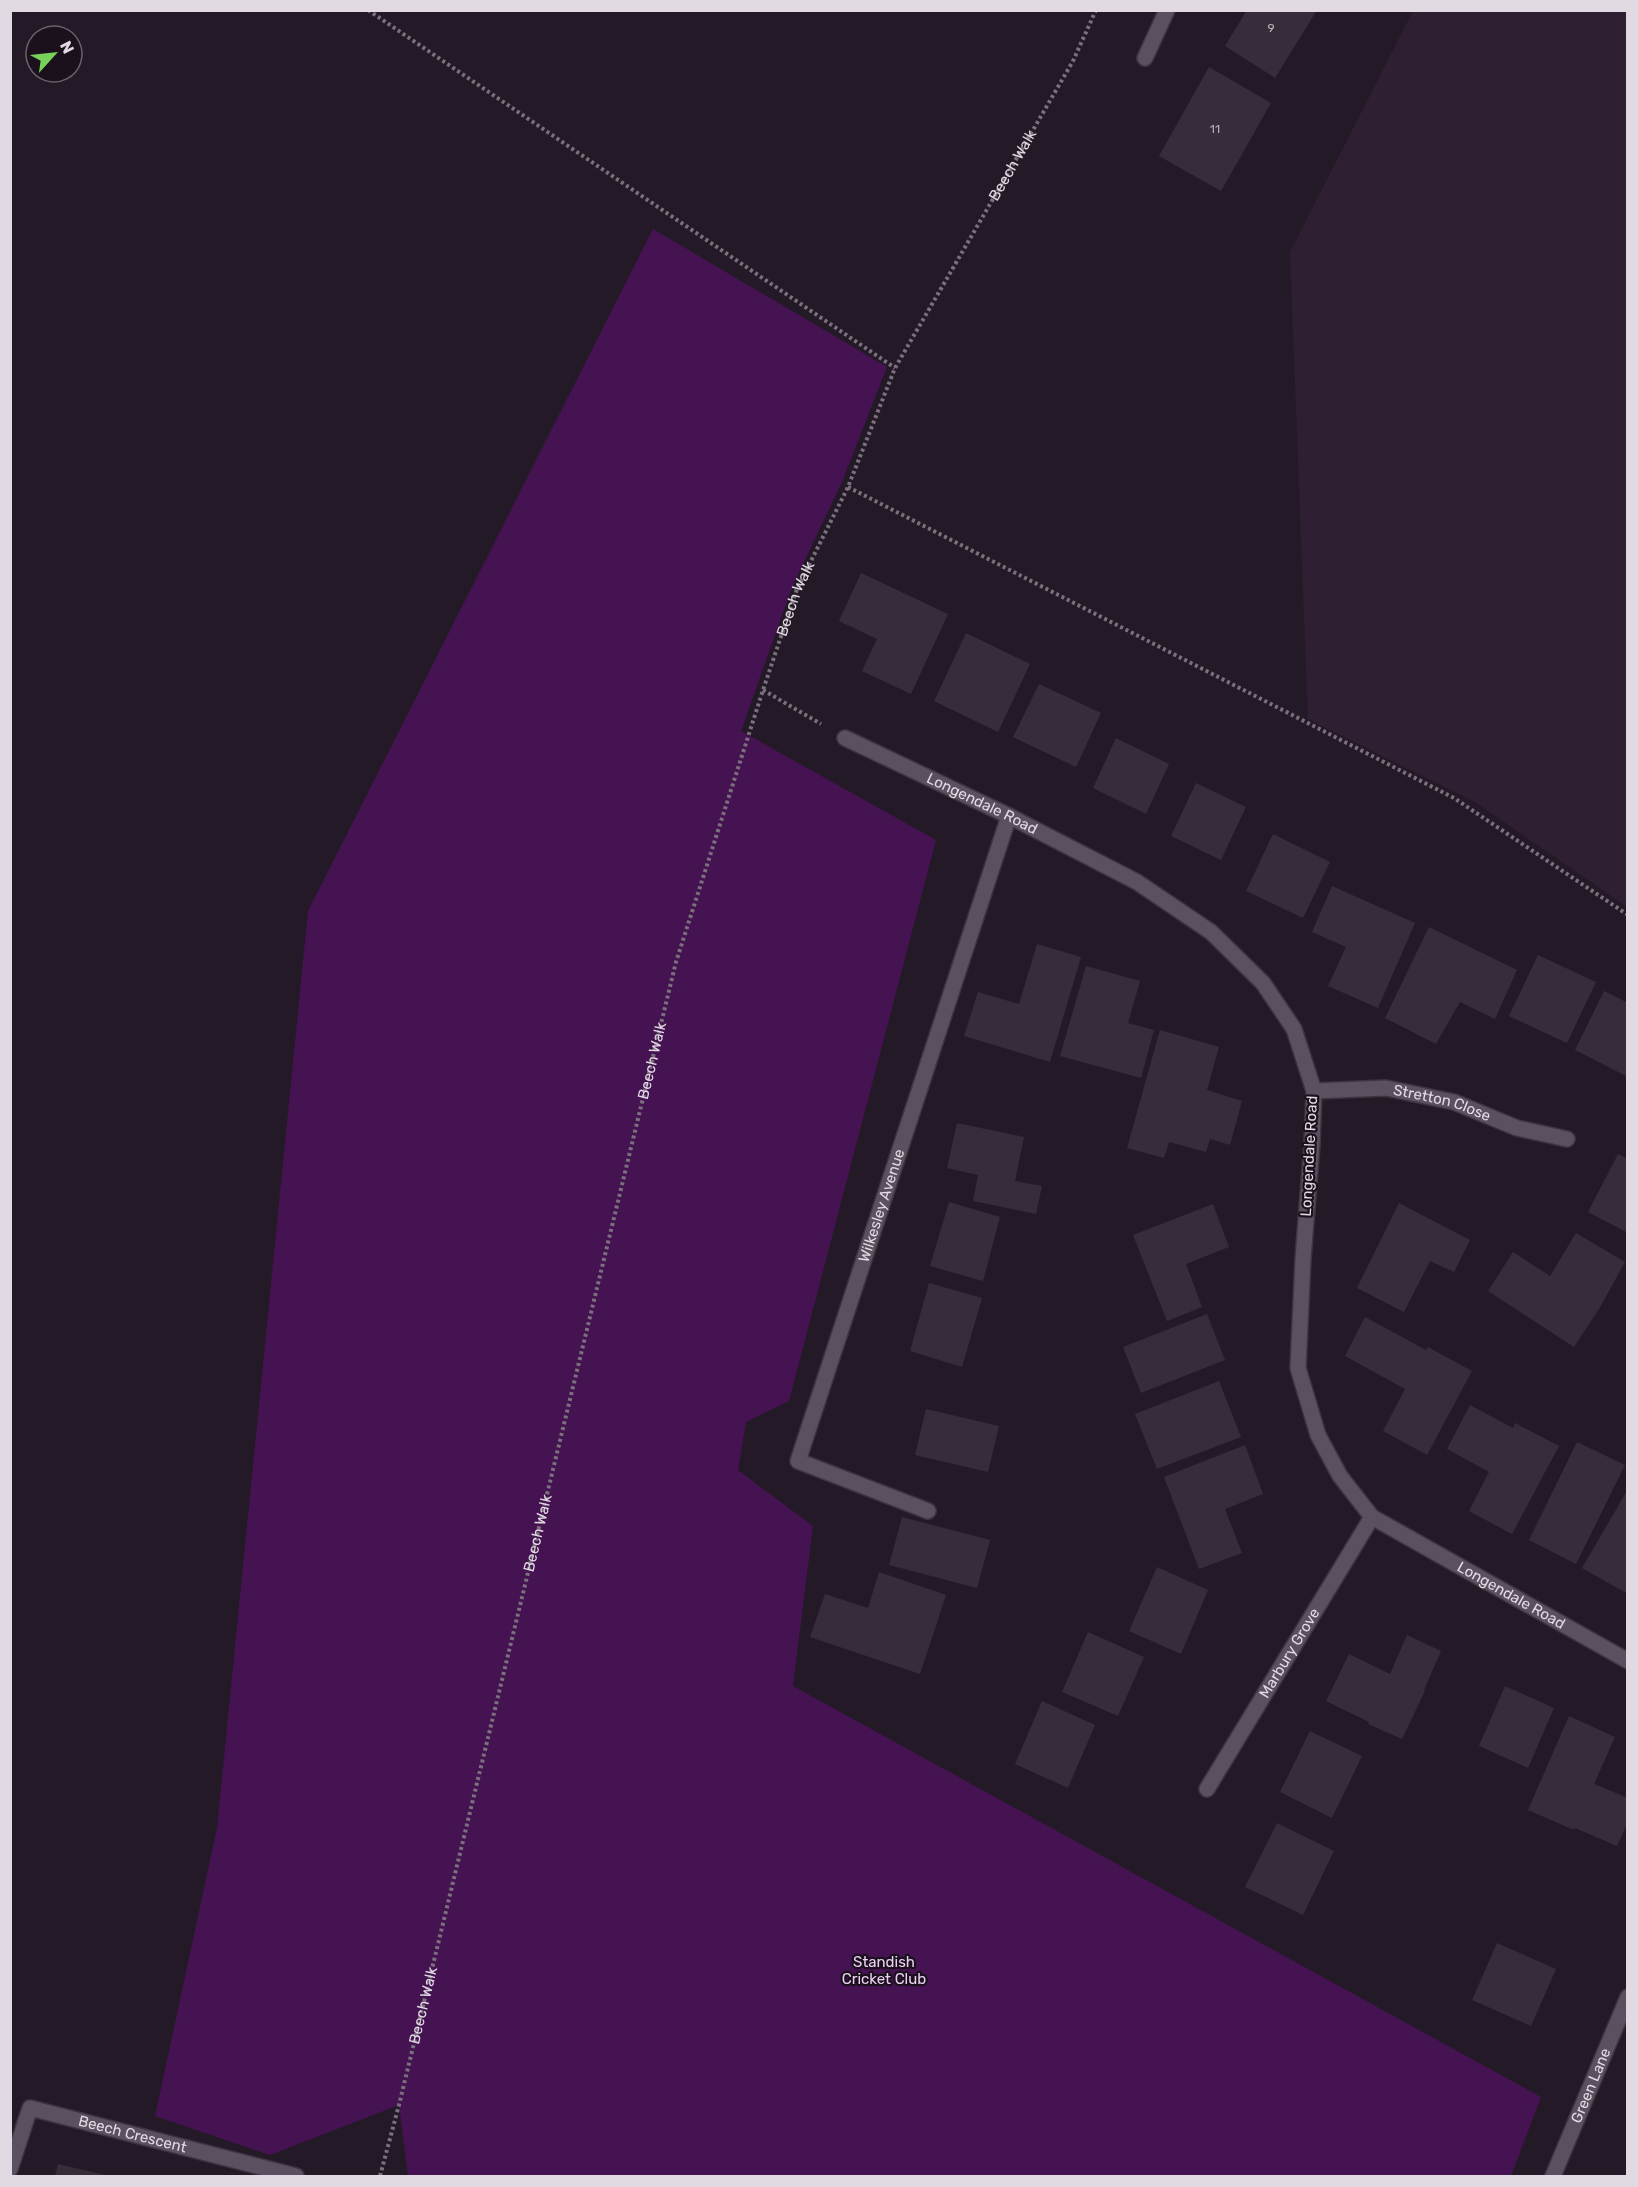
<svg xmlns="http://www.w3.org/2000/svg" width="1638" height="2187" viewBox="0 0 1638 2187" font-family="Rubik,sans-serif">
<style>
.built{fill:#2e2032}
.green{fill:#451352}
.building{fill:#372d3a}
.lines{fill:none;stroke-linecap:round;stroke-linejoin:round}
.minor-casing{stroke:#3c343e;stroke-width:18}
.path{stroke:#7a717d;stroke-width:4;stroke-dasharray:3 3;stroke-linecap:butt}
.minor{stroke:#5b505f;stroke-width:15}
.labels{text-anchor:middle;stroke-width:4.5;stroke-linejoin:round;paint-order:stroke}
.number-label{font-size:12px;fill:#b6afb9}
.street-label{font-size:15px;fill:#e1dae3;stroke:#1a111d}
.park-label{font-size:15px;fill:#eccff5;stroke:#1a111d}
</style>
<rect width="100%" height="100%" fill="#241a27"/>
<polygon class="built" points="1413,11 1627,11 1627,907 1475,802 1308,719 1290,252"/>
<polygon class="green" points="653,229 887,367 842,482 792,587 741,731 936,840 789,1401 746,1422 738,1470 813,1526 793,1686 1541,2097 1511,2176 408,2176 399,2105 270,2155 155,2116 217,1828 308,911"/>
<g class="building">
<polygon points="1247,10 1317,10 1275,78 1225,46"/>
<polygon points="1209,67 1271,103 1221,191 1159,156"/>
<polygon points="861,573 948,614 911,694 862,671 877,639 839,621"/>
<polygon points="966,633 1030,664 998,732 934,701"/>
<polygon points="1039,684 1101,713 1076,767 1013,737"/>
<polygon points="1116,738 1169,764 1146,814 1093,788"/>
<polygon points="1196,783 1246,807 1221,860 1171,836"/>
<polygon points="1273,834 1330,862 1303,918 1246,891"/>
<polygon points="1332,886 1415,923 1378,1008 1328,986 1346,947 1312,932"/>
<polygon points="1429,927 1517,970 1495,1019 1460,1002 1436,1044 1385,1018"/>
<polygon points="1037,944 1081,957 1050,1062 964,1036 978,992 1019,1004"/>
<polygon points="1538,955 1596,982 1567,1043 1509,1016"/>
<polygon points="1086,966 1140,981 1128,1023 1154,1030 1141,1078 1060,1056"/>
<polygon points="1604,991 1628,1003 1628,1077 1575,1050"/>
<polygon points="1160,1030 1219,1047 1207,1090 1242,1101 1230,1145 1210,1139 1206,1152 1169,1142 1164,1158 1127,1148"/>
<polygon points="957,1123 1024,1137 1015,1181 1042,1186 1036,1214 973,1201 978,1175 947,1168"/>
<polygon points="1618,1154 1628,1159 1628,1233 1588,1212"/>
<polygon points="949,1202 1000,1217 983,1281 930,1266"/>
<polygon points="1399,1203 1470,1240 1454,1272 1430,1261 1404,1312 1357,1288"/>
<polygon points="1213,1204 1229,1247 1186,1264 1202,1307 1167,1321 1133,1235"/>
<polygon points="1576,1233 1625,1262 1599,1309 1574,1347 1488,1291 1513,1252 1550,1276"/>
<polygon points="929,1283 982,1298 962,1367 910,1351"/>
<polygon points="1207,1314 1225,1360 1141,1393 1123,1347"/>
<polygon points="1365,1317 1426,1350 1428,1347 1472,1371 1427,1455 1383,1431 1405,1389 1345,1356"/>
<polygon points="1219,1381 1241,1437 1157,1469 1135,1414"/>
<polygon points="1470,1405 1513,1428 1515,1423 1559,1446 1512,1534 1469,1511 1489,1472 1447,1449"/>
<polygon points="926,1409 999,1426 988,1472 915,1455"/>
<polygon points="1577,1442 1625,1465 1576,1564 1529,1540"/>
<polygon points="1245,1445 1263,1494 1225,1509 1242,1553 1199,1569 1164,1477"/>
<polygon points="1628,1489 1628,1594 1582,1568"/>
<polygon points="902,1517 990,1540 977,1588 889,1565"/>
<polygon points="1157,1567 1208,1590 1181,1654 1129,1631"/>
<polygon points="879,1572 946,1595 920,1674 810,1637 825,1594 868,1608"/>
<polygon points="1088,1632 1144,1657 1118,1716 1062,1692"/>
<polygon points="1407,1635 1441,1651 1424,1690 1425,1691 1402,1739 1368,1724 1369,1722 1326,1701 1349,1654 1390,1674"/>
<polygon points="1505,1686 1554,1708 1528,1768 1479,1746"/>
<polygon points="1042,1701 1095,1725 1068,1788 1015,1764"/>
<polygon points="1569,1716 1615,1737 1594,1784 1628,1798 1628,1822 1617,1846 1575,1828 1574,1830 1528,1810"/>
<polygon points="1310,1731 1362,1756 1332,1818 1280,1792"/>
<polygon points="1277,1823 1334,1851 1303,1915 1245,1887"/>
<polygon points="1497,1943 1556,1969 1531,2026 1472,2000"/>
<polygon points="58,2164 109,2176 55,2176"/>
</g>
<g class="lines">
<defs>
<g id="minor">
<polyline points="1145,58 1167,10"/>
<path id="s2" d="M 845,738 L 1009,816 L 1137,882 L 1211,932 L 1263,983 L 1294,1029 L 1314,1091 L 1312,1144 L 1303,1259 L 1298,1368 L 1318,1435 L 1340,1476 L 1372,1517 L 1628,1661"/>
<path id="s3" d="M 1314,1091 L 1386,1088 L 1454,1102 L 1517,1128 L 1567,1139"/>
<path id="s4" d="M 928,1511 L 798,1461 L 1009,816"/>
<path id="s5" d="M 1207,1789 L 1372,1517"/>
<path id="s6" d="M 10,2169 L 30,2108 L 296,2176"/>
<path id="s7" d="M 1553,2176 L 1628,1997"/>
</g>
</defs>
<use href="#minor" class="minor-casing"/>
<g class="path">
<polyline points="368,10 895,368"/>
<polyline points="848,487 1454,798 1628,915"/>
<polyline points="763,690 821,724"/>
<path id="s1" d="M 380,2176 L 399,2105 L 676,962 L 763,690 L 797,589 L 848,487 L 895,368 L 1073,61 L 1096,10"/>
</g>
<use href="#minor" class="minor"/>
</g>
<g class="labels">
<g class="number-label">
<text x="1271" y="32">9</text>
<text x="1215" y="133">11</text>
</g>
<g class="street-label">
<text dy="5" stroke="none"><textPath href="#s1" startOffset="2118">Beech Walk</textPath></text>
<text dy="5" stroke="none"><textPath href="#s1" startOffset="1632">Beech Walk</textPath></text>
<text dy="5" stroke="none"><textPath href="#s2" startOffset="152">Longendale Road</textPath></text>
<text dy="5" stroke="none"><textPath href="#s1" startOffset="1148">Beech Walk</textPath></text>
<text dy="5" stroke="none"><textPath href="#s3" startOffset="130">Stretton Close</textPath></text>
<text transform="translate(1309 1156) rotate(-87)" y="5">Longendale Road</text>
<text dy="5" stroke="none"><textPath href="#s4" startOffset="408">Wilkesley Avenue</textPath></text>
<text dy="5" stroke="none"><textPath href="#s1" startOffset="662">Beech Walk</textPath></text>
<text dy="5" stroke="none"><textPath href="#s2" startOffset="1214">Longendale Road</textPath></text>
<text dy="5" stroke="none"><textPath href="#s5" startOffset="159">Marbury Grove</textPath></text>
<text dy="5" stroke="none"><textPath href="#s1" startOffset="176">Beech Walk</textPath></text>
<text dy="5" stroke="none"><textPath href="#s7" startOffset="98">Green Lane</textPath></text>
<text dy="5" stroke="none"><textPath href="#s6" startOffset="170">Beech Crescent</textPath></text>
</g>
<g class="park-label">
<text x="884" y="1967">Standish<tspan x="884" dy="17">Cricket Club</tspan></text>
</g>
</g>
<rect width="1638" height="2187" fill="none" stroke="#e1dae3" stroke-width="24"/>
<g transform="translate(54 54) rotate(63)"><circle r="28" fill="#1a111d" stroke="#6a616c" stroke-width="1.5"/>
<path d="M0-4.5L10 22L0 15L-10 22Z" fill="#78d158"/>
<text y="-9" font-size="16" font-weight="bold" text-anchor="middle" fill="#e1dae3">N</text>
</g>
</svg>
